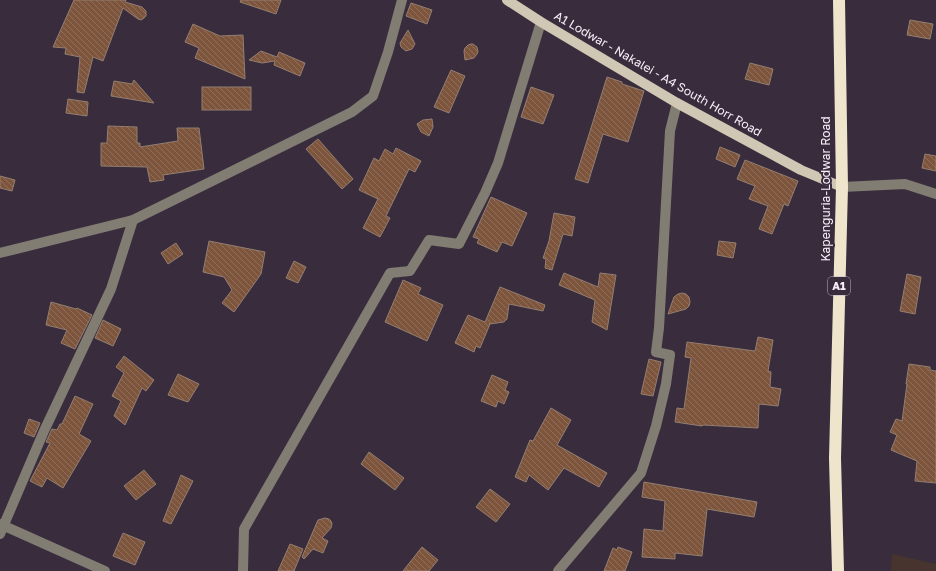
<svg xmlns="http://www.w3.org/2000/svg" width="936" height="571" viewBox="0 0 936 571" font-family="'Golos Text',sans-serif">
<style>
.commercial{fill:#48342e}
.building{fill:url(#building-back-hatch);stroke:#947e71}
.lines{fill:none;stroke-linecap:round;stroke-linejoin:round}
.minor{stroke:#817d73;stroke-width:10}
.major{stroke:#d0c7b4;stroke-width:10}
.highway{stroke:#efe5cd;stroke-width:12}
.labels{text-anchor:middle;stroke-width:4;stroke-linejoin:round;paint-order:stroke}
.shield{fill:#392d3d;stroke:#bdb4c1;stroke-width:1}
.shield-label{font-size:11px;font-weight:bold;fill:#f6eef9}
.street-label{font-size:12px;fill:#f6eef9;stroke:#392d3d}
</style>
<defs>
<pattern id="building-back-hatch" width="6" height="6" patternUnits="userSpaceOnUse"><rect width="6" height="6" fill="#7d553c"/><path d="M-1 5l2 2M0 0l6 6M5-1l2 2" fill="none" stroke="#906e59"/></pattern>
</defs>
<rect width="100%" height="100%" fill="#392d3d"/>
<polygon class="commercial" points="892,554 936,564 936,571 891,571"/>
<g class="building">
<polygon points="74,0 126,0 125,2 142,7 146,11 146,16 144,18 141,20 138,19 123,8 103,61 93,57 84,93 77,92 80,57 65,54 66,48 53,47"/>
<polygon points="241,0 281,0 276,14 240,2"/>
<polygon points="411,3 432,10 427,24 406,16"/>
<polygon points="910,20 933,24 930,39 907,35"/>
<polygon points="193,24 220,36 243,35 245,79 195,58 199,48 185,42"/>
<polygon points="408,30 415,44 412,49 406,51 401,47 400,43"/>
<polygon points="471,44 473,44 477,47 478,52 477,54 474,58 465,60 464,51 465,48 468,45"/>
<polygon points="261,51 277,57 279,52 305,63 300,76 274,65 275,61 262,63 249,60"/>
<polygon points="750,63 773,69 769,85 745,79"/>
<polygon points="451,70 465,76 449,113 434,107"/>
<polygon points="607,77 622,82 622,84 644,91 628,142 603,134 588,183 575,179"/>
<polygon points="134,80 154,103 111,96 114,81 132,84"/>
<rect x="202" y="87" width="49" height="23"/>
<polygon points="531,87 554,95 543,124 521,117"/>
<polygon points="68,99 88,102 87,116 66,113"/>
<polygon points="432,119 433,127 429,136 421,132 417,124 423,120"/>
<polygon points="108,126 137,127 137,143 140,143 140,147 178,141 177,128 199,128 204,169 163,175 164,180 150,182 147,167 101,166 101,143 107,143"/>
<polygon points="318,139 353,179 342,189 306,149"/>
<polygon points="720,147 740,155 735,167 716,159"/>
<polygon points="396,148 421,161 415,172 409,169 386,216 390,218 380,237 363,228 378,199 359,190 374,158 379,161 385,149 393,154"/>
<polygon points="925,154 936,156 936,171 922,168"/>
<polygon points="745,160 798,181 788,206 784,204 772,234 759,229 768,206 749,199 755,186 737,179"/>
<polygon points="0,176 15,180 12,191 0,188"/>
<polygon points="491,197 527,213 512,246 502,242 497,252 477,243 479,239 473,237"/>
<polygon points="554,213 575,217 572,236 563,234 552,270 545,268 546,259 543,258 549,241"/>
<polygon points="209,241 265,252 261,274 234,312 222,303 232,290 224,277 203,272"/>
<polygon points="719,241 736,243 733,258 717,255"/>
<polygon points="176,243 183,254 168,264 161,253"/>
<polygon points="294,261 306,267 298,283 286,278"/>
<polygon points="564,273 598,287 600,273 616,275 607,330 592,322 595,300 559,285"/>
<polygon points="907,274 921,277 915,314 900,311"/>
<polygon points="403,280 421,288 418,294 443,305 427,341 385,322"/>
<polygon points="500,287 545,305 543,311 509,304 507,319 504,322 489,324 490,324 480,348 476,346 474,352 455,343 468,315 485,322"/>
<polygon points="682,293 686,294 689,297 690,302 689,306 686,309 668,314 674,297 678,294"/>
<polygon points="51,302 76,309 77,308 92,315 75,349 61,343 67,330 46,325"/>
<polygon points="103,320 121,329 113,346 95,338"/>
<polygon points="758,337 773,340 768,371 771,372 770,387 781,389 778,406 759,404 758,428 703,425 702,426 675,422 677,408 684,409 691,358 685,357 687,342 755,351"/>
<polygon points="124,356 154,380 146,391 142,388 125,425 114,416 121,401 112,396 124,373 116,367"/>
<polygon points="649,359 661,362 653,396 641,394"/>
<polygon points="909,364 930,367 930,370 936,371 936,483 915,481 917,461 891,450 897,435 890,432 896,419 902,421 907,384 906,384"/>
<polygon points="178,374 199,384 188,402 168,395"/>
<polygon points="492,375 508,382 505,390 509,392 504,404 498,401 496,407 481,401"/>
<polygon points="75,396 93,404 79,434 91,441 63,488 47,478 42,487 30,481 50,443 46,442 52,429 57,430 60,424 62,424"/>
<polygon points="551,408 571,420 557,445 607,473 599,487 564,468 548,490 529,475 526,482 515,477 530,440 533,441"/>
<polygon points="29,419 40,423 34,437 24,433"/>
<polygon points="369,452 404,478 395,490 361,464"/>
<polygon points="144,470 156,484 136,500 124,486"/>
<polygon points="181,475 193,481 171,524 163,521"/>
<polygon points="644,482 757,502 754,517 707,509 702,556 675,553 675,559 642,557 644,529 663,531 665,501 642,497"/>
<polygon points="490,489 510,504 496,522 476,507"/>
<polygon points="325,518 329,519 331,521 332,524 331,528 322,538 328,541 323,553 313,549 304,559 302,557 318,520"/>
<polygon points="123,533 145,542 135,565 113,556"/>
<polygon points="290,544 303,549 294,571 278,571"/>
<polygon points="422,547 438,560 429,571 403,571"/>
<polygon points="618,547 632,552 625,571 604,571 613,548 617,550"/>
</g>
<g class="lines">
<g class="minor">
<polyline points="842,187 905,184 936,194"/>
<polyline points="0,253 133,220 352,112 373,96 388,52 402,0"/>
<polyline points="0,524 105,571"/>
<polyline points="0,534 44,431 111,289 133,220"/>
<polyline points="243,571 244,529 390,273 410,271 429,240 459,244 485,193 498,163 541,22"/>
<polyline points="558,571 641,473 656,426 666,384 670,355 656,352 659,328 670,131 677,103"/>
</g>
<polyline class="major" points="507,0 541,22 677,103 801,170 842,187"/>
<polyline class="highway" points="838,571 835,458 842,187 839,0"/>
</g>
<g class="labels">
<rect class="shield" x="828" y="277" width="22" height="18" rx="3"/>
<g class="shield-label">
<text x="839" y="290">A1</text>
</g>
<g class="street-label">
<text transform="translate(658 74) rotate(30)" y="4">A1 Lodwar - Nakalei - A4 South Horr Road</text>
<text transform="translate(826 189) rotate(-90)" y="4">Kapenguria-Lodwar Road</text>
</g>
</g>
</svg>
